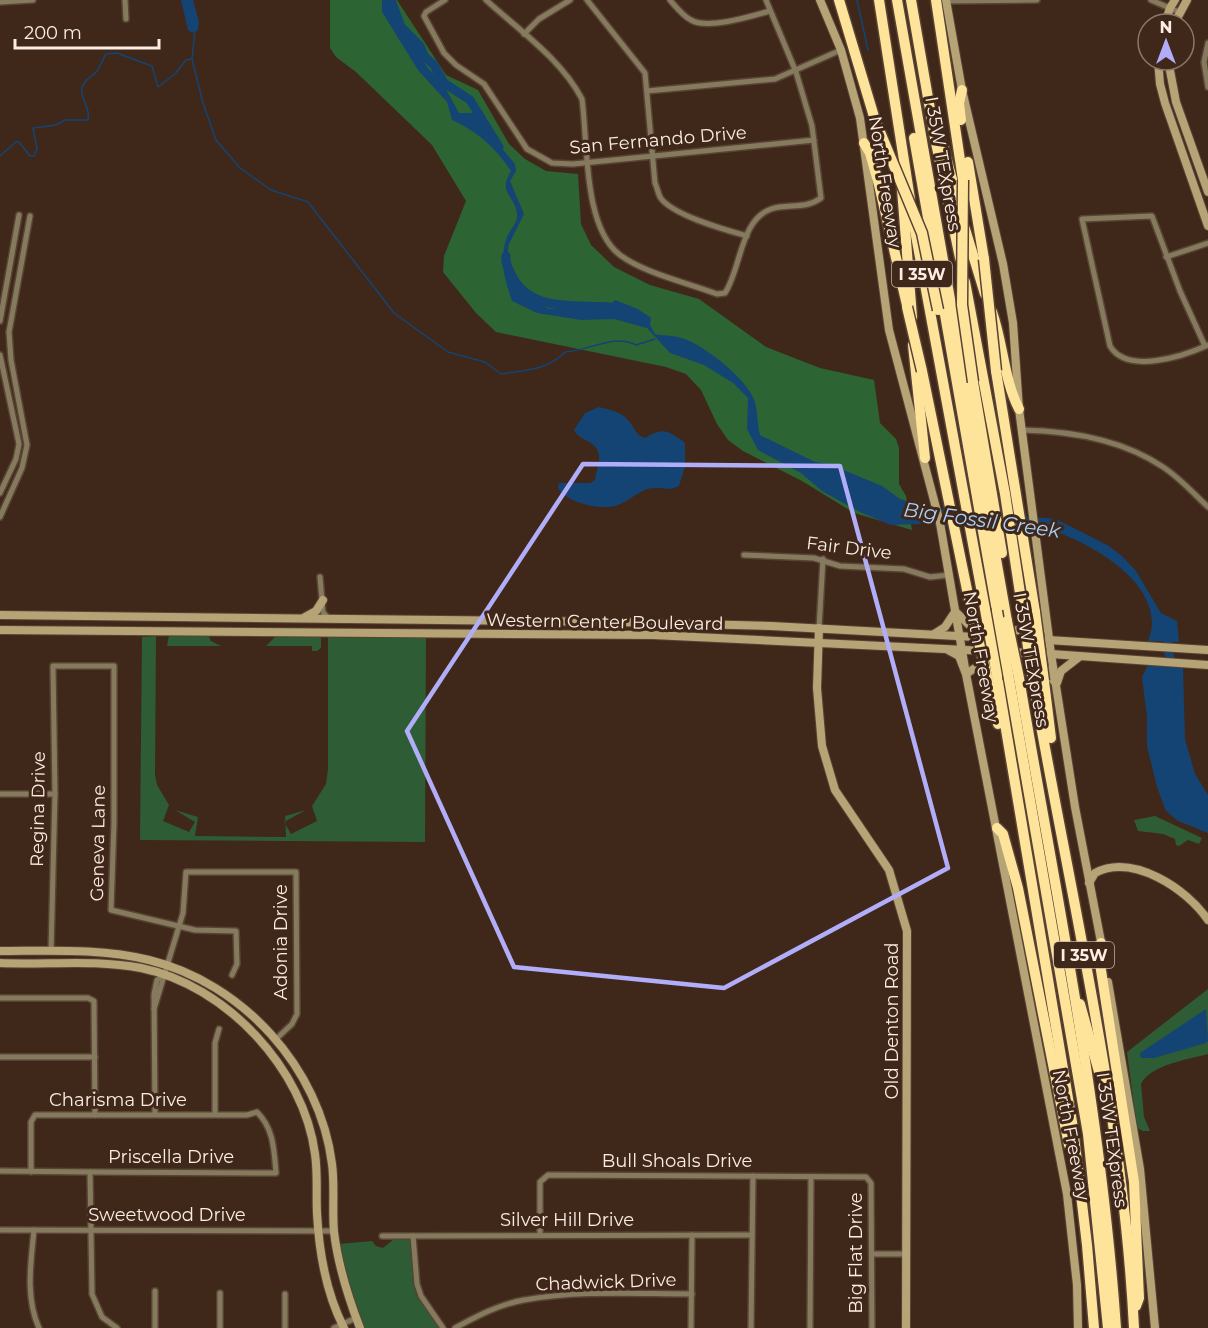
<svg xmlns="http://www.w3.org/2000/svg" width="1208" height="1328" viewBox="0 0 1208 1328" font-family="Montserrat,sans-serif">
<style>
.green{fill:#2e5c34}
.forest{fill:#2d6434}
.water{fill:#144474}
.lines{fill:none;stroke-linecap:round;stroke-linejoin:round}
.stream{stroke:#144474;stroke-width:1.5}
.river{stroke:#144474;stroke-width:9}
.street-casing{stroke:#594335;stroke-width:8}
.secondary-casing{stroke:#594335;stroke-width:10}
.highway-casing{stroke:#594335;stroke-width:13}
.street{stroke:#857a5d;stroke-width:5}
.secondary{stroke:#b6a476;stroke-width:8}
.highway{stroke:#fee39a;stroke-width:10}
.highway-bridge-casing{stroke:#594335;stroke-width:13;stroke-linecap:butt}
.highway-bridge{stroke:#fee39a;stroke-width:10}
.marked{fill:none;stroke:#b2adf9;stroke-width:4.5;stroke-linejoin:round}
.labels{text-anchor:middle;stroke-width:6;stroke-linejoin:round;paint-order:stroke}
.shield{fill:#3f2819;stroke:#c3b1a6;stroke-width:1.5}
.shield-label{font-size:16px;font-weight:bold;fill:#fcece3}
.street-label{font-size:18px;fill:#fcece3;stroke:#3f2819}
.water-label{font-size:20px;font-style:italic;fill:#a9d1fe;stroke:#3f2819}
</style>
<rect width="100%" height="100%" fill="#3f2819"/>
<g class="green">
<polygon points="169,635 208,635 211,641 221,646 167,646"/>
<polygon points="156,636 155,775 157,785 169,805 163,821 189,832 195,822 175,810 198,817 195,836 286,837 285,816 306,810 284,822 291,834 317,821 312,806 326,784 328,769 328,637 426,638 425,842 140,840 142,637"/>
<polygon points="276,636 318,636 321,638 321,648 317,651 312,651 312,646 266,646"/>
<polygon points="1155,816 1202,838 1199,844 1188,840 1179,846 1176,845 1175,839 1163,834 1138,831 1134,820"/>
<path d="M 1208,989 L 1208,1054 C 1189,1059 1150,1065 1141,1084 L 1144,1117 L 1150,1131 L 1143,1131 L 1137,1128 L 1127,1052 Z"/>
<polygon points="410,1238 416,1294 440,1328 364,1328 345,1273 339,1244 372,1241 376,1246 383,1248 393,1240"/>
</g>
<polygon class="forest" points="330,0 397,0 446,75 478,90 509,144 525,159 546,171 578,174 581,224 591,245 614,267 650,285 699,299 766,347 820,368 874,380 880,423 896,439 899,448 899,484 906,496 912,530 854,513 802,481 743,451 728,440 717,424 701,390 686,374 666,367 496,332 476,313 443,272 444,256 466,201 432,145 356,72 336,57 330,48"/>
<g class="water">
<polygon points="181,0 193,0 199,22 198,30 192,33 188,30"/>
<path d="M 382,0 L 390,0 L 399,26 L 420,51 L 427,67 L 442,82 L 459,113 L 473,113 L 515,164 L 516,171 L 510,181 L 524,214 L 509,244 L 507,256 L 508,275 L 518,291 L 549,309 L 609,306 L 615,300 L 638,309 L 651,318 L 650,325 L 655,334 C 662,336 670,335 678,337 C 700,341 749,380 755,402 C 758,413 757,424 760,435 L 815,462 L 829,464 L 882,486 L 900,499 L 930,508 L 1056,519 L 1109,546 L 1122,556 L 1136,571 L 1161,613 L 1177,621 L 1179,642 L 1148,641 C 1171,585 1085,538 1040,527 L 1036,530 L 922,524 L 891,525 L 860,512 L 822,491 L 801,473 L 758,450 L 747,429 L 748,398 L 733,383 L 704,365 L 670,353 L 647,328 L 614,319 L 581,320 L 537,313 L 512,301 C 505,280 499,262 506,240 C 508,231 518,224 517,214 C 515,194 497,194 511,171 C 496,148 477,131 452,120 L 447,102 L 418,70 L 382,12 Z"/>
<path d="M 599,407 C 610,410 620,411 628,420 C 634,426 635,435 645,438 C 663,427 668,430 685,443 L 685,466 L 679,486 C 668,492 659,486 647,489 C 637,493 628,501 618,505 C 601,511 567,503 558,488 L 559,483 L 590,483 L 595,480 C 596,472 600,463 599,456 C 598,440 580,442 574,430 L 585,413 Z"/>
<polygon points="1148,665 1183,668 1185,739 1195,774 1208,795 1208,833 1178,821 1166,811 1157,787 1147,746 1147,717 1142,677"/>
<polygon points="1206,1009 1208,1041 1206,1043 1154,1058 1141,1058 1140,1053"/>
</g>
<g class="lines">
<g class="stream">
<polyline points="857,0 868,50"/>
<path d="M 195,30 L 192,59 L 203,103 L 216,140 L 240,168 L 271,190 L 308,202 L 394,313 L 448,352 L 485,362 L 501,374 C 526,370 548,370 565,352 C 589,351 614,333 636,345 L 655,339"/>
<path d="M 0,156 L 16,142 L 19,142 L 30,156 L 34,156 L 37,149 L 33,128 L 56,125 L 65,120 L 88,120 C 91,108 80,99 82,88 C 84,79 92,77 97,71 C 101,65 103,59 106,54 L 117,53 L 152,66 L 158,87 L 175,74 L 186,60 L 191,59"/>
</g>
<g class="river">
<polyline points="391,0 401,27 420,46 424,56 434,65 444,83 470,100 499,147"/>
<path d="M 506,256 C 505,263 508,268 511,274 C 529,313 574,304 611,307"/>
<polyline points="1166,629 1171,669"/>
</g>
<defs>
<g id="street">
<polyline points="125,0 126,19"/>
<polyline points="445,0 426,12 424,16 444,53 456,65 484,84 527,149 552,163 573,164 814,140"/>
<path d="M 486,0 C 519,30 561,59 582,99 C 588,143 583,227 620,255 C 644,273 688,283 717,294 L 725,293 C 741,269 740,220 771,209 C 788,203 805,210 821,198 L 812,126 L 796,72 L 766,0"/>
<path d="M 587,0 L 645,73 L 655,183 C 657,187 658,193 660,197 C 671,215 726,230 747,236"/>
<path d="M 670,0 C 676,7 683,16 691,20 C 708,30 752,16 770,11"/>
<polyline points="1151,0 1179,12"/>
<polyline points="946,1 1037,0"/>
<polyline points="0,2 33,0"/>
<polyline points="524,34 539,19 570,0"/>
<polyline points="1208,43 1204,62 1208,87"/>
<polyline points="647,91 775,79 841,50"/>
<polyline points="1166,257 1208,243"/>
<polyline points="0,321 19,215"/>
<path d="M 1205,346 L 1180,291 L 1152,216 L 1082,219 L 1110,346 C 1127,375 1184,356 1208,345"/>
<polyline points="0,355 19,444 16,459 0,493"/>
<path d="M 1022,430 C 1070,431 1123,440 1163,467 C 1180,478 1194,494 1208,507"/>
<polyline points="0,517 22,468 27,445 11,360 9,332 30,216"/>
<polyline points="744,555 814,558 840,566 904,569 930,577 949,575"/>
<polyline points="320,577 323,612 328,618"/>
<polyline points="819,628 823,559"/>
<polyline points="0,794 55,794"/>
<polyline points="51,951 55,794 53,666 114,666 114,823 111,910 195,930 236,931 237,964 232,975"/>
<polyline points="0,998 88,998 94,1001 95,1115"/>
<polyline points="154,1009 183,913 186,872 296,872 297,1014 292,1024 275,1040"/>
<polyline points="0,1057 95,1057"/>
<polyline points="155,1114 154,994 157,980 164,975"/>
<polyline points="215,1114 215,1043 219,1029"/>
<path d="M 0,1171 L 90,1172 L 92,1172 L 276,1173 C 274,1150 274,1129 257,1112 L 247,1115 L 35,1115 L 31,1122 L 31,1172"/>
<polyline points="90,1172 92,1294 102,1317 117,1328"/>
<polyline points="0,1230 334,1231"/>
<path d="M 34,1230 C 31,1262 25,1297 39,1328"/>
<polyline points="540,1234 540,1182 548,1175 866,1177 871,1183 872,1328"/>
<polyline points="382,1236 752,1235"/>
<polyline points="413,1236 417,1284 421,1296 443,1328"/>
<polyline points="872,1254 906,1254"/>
<polyline points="155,1291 155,1328"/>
<polyline points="285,1294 285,1328"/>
<polyline points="220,1328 220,1293"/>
<polyline points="334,1328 356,1318"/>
<path d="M 455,1328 C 477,1316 500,1304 524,1300 C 579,1290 636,1294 692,1294"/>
<polyline points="691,1328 692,1235"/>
<polyline points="751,1328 753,1176"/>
<polyline points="810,1328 811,1177"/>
</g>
<g id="secondary">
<polyline points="820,0 841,50 860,118 889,330 940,523 966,674 1067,1194 1077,1285 1078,1328"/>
<polyline points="946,0 962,90 1003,264 1013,323 1019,409 1051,654 1075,807 1102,947"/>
<polyline points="1165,24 1170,8 1175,0"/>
<polyline points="1174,24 1187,0"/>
<polyline points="1158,60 1160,84 1165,103 1208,226"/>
<polyline points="1168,60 1176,102 1208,192"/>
<polyline points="957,613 969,625 982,628 1027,631 1041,626 1045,613"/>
<polyline points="0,615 616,622 771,626 994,638"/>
<polyline points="305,617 316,611 323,600"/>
<polyline points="819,628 817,688 822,746 835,790 889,870 907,931 906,1328"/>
<polyline points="0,630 653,635 1051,654 1208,665"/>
<polyline points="934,634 945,627 955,612"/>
<polyline points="1048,640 1208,650"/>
<polyline points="948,650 959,656 966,674 984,662 1037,664 1046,669 1054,681"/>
<polyline points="1057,683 1061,671 1079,657"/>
<path d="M 1089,883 L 1095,873 C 1133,853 1187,889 1208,920"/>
<path d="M 0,951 C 49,951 101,948 149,960 C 243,983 320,1068 332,1164 C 335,1186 332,1209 334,1232 C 338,1265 348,1297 360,1328"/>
<path d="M 0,963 C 47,965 95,959 141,968 C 226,985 304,1069 315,1154 C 318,1174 316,1194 317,1213 C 319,1252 326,1293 344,1328"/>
<polyline points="1108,982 1140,1169 1155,1328"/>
</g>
<g id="highway">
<polyline points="839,0 875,120"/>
<polyline points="879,0 910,199"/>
<polyline points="897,0 1007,621"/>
<polyline points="911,0 935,138 960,258"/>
<polyline points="936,0 963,180"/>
<polyline points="961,120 959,103 962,90"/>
<polyline points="914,138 997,611"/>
<polyline points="864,143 870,153 879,185 907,305"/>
<polyline points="943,145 961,214"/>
<polyline points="968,162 984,259"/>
<polyline points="902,189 912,317"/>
<polyline points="912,214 985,609"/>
<polyline points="965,229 985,294"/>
<polyline points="965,282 1005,494 1023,613"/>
<path d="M 992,312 C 1003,343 1004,380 1019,409"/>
<polyline points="913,345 925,458"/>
<polyline points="922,371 972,614"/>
<polyline points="996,371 1035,612"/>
<polyline points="973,382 1002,553"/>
<polyline points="987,676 998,724"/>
<polyline points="997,676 1073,1128 1087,1245 1094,1328"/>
<path d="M 1019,678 C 1056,894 1101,1110 1116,1328"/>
<polyline points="1009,679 1088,1134 1108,1328"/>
<path d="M 1033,681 C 1070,896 1123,1110 1134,1328"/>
<polyline points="1044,681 1051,738"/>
<polyline points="997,828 1003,834 1018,888 1069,1145"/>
<polyline points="1101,943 1098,951 1134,1182 1139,1298 1136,1306"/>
<polyline points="1080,1004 1099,1072"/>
</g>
</defs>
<use href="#street" class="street-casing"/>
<use href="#secondary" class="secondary-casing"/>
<use href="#highway" class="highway-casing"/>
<use href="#street" class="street"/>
<use href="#secondary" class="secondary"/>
<use href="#highway" class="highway"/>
<defs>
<g id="highway-bridge">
<polyline points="875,120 922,233 938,310"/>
<polyline points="963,180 962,305 973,382"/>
<polyline points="984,259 996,371"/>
<polyline points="907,307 922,371"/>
<polyline points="985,609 997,676"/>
<polyline points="997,611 1009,679"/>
<polyline points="1035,612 1044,681"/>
<polyline points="1023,613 1033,681"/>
<polyline points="972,614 987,676"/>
<polyline points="1007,621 1019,678"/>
</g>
</defs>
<use href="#highway-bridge" class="highway-bridge-casing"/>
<use href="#highway-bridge" class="highway-bridge"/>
</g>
<path class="marked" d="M 583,464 L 840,466 L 948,868 L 724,988 L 514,967 L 407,731 Z"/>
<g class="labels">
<g class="shield">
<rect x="892" y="261" width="60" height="26" rx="4.5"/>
<rect x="1054" y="942" width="60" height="26" rx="4.5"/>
</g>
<g class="shield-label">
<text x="922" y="280">I 35W</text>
<text x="1084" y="961">I 35W</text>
</g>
<g class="street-label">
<text transform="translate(658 140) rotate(-5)" y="6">San Fernando Drive</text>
<text transform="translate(943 164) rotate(80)" y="6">I 35W TEXpress</text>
<text transform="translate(885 182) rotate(81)" y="6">North Freeway</text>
<text transform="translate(849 548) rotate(7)" y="6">Fair Drive</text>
<text transform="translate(605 622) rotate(1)" y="6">Western Center Boulevard</text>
<text transform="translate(981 657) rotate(80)" y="6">North Freeway</text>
<text transform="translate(1031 660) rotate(80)" y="6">I 35W TEXpress</text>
<text transform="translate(38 809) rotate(-89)" y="6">Regina Drive</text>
<text transform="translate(98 843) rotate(-89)" y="6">Geneva Lane</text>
<text transform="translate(281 942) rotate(-90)" y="6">Adonia Drive</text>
<text transform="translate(892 1021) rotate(-90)" y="6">Old Denton Road</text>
<text x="118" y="1106">Charisma Drive</text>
<text transform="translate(1071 1135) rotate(79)" y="6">North Freeway</text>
<text transform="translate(1112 1140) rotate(82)" y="6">I 35W TEXpress</text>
<text x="171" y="1163">Priscella Drive</text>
<text x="677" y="1167">Bull Shoals Drive</text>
<text x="167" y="1221">Sweetwood Drive</text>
<text x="567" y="1226">Silver Hill Drive</text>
<text transform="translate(856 1253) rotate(-90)" y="6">Big Flat Drive</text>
<text transform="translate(606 1282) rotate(-2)" y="6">Chadwick Drive</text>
</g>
<g class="water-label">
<text transform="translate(982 520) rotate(8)" y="7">Big Fossil Creek</text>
</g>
</g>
<g transform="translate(1166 42)"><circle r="28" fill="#3f2819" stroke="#8b766a" stroke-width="1.5"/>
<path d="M0-4.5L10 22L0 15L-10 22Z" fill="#b2adf9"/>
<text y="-9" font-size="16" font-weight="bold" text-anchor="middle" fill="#fcece3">N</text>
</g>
<path d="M15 39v9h144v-9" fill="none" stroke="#fcece3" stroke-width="3"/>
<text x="24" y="39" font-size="18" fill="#fcece3" stroke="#3f2819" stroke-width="4.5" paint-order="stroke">200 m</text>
</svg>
